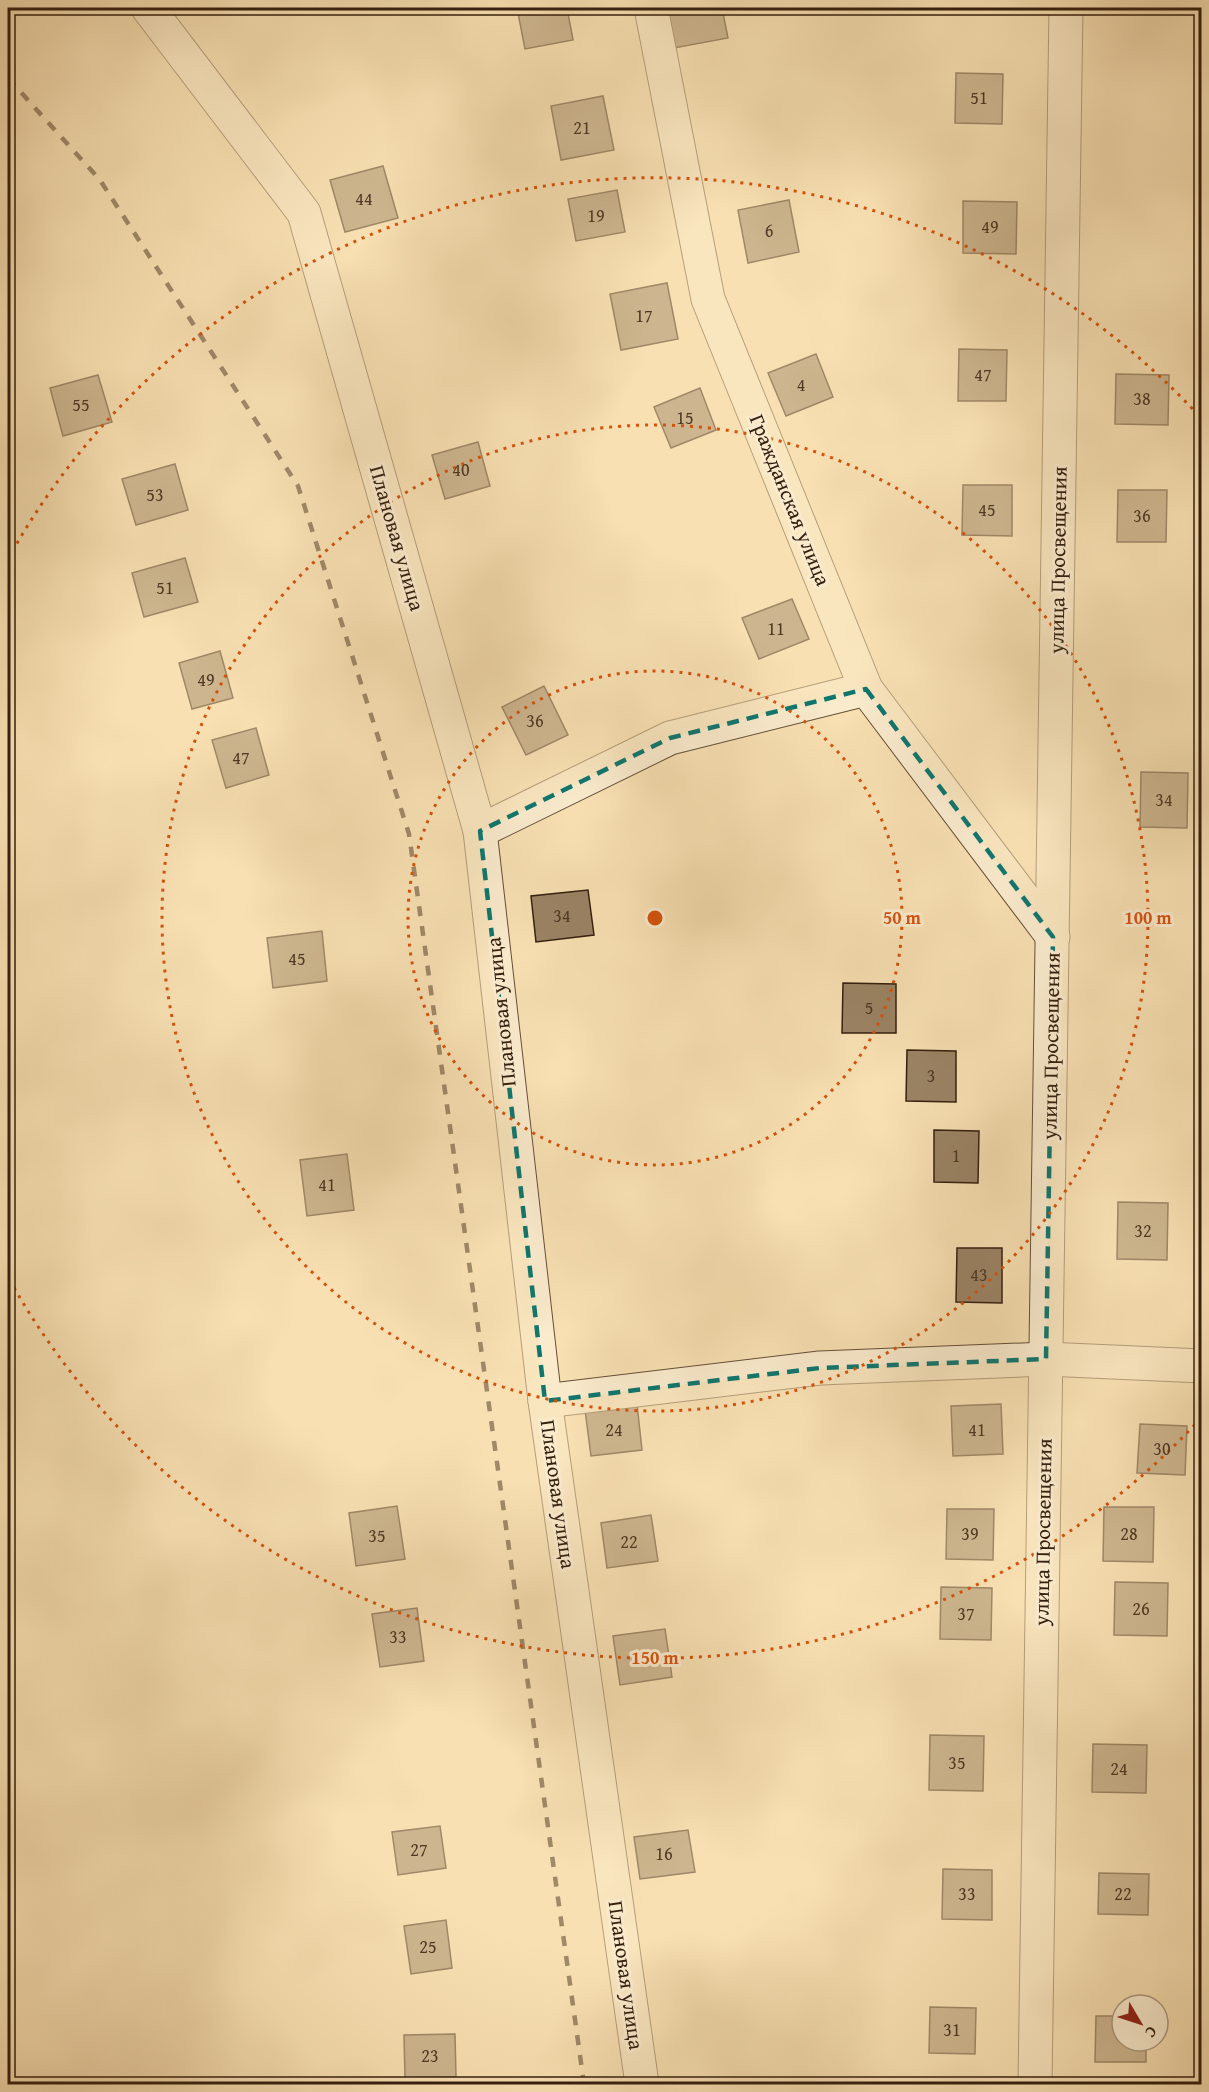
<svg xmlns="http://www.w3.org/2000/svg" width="1209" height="2092" viewBox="0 0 1209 2092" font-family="'Gentium Book Plus',serif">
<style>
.building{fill:#9a8364;stroke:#341f0f;stroke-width:1.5}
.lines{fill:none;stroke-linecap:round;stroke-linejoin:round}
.minor-casing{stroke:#654f38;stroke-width:35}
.minor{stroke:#faebcd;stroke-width:33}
.rail{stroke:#341f0f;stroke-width:4.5;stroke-dasharray:10 10;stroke-linecap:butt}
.marked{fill:none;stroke:#0f766e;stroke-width:4.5;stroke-dasharray:12 8;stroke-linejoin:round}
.ring{fill:none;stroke:#d6530c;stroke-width:3;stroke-dasharray:3 6}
.labels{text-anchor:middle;stroke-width:6;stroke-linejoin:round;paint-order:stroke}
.number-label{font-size:18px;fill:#4e3824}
.street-label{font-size:21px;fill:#341f0f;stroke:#faebcd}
.centre{fill:#d6530c;stroke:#faebcd;stroke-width:3}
.ring-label{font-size:18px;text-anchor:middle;font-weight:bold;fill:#d6530c;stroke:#faebcd;stroke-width:6;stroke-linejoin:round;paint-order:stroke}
</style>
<rect width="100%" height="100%" fill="#f8e0b2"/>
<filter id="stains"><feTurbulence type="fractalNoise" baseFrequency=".00333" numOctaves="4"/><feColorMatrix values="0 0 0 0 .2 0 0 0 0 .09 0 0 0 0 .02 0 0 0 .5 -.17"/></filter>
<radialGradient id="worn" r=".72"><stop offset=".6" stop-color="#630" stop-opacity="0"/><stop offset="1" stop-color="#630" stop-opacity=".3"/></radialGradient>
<g class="building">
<polygon points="517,8 567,8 573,40 525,49"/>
<polygon points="666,8 722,8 728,38 674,48"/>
<polygon points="956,73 1003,74 1002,124 955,123"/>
<polygon points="603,96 614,150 561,160 551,106"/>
<polygon points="383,166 398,218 345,232 330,180"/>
<polygon points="617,190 625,232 576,241 568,199"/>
<polygon points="789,200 799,252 748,263 738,210"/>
<polygon points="963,201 1017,202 1016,254 963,253"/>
<polygon points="667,283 678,339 621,350 610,294"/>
<polygon points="959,349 1007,350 1006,401 958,401"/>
<polygon points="816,354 833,397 786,416 768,373"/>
<polygon points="1116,374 1169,375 1168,425 1115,424"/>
<polygon points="98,375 112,422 63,436 50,388"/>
<polygon points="700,388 716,430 671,448 654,407"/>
<polygon points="478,442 490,486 445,499 432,455"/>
<polygon points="175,464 188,510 136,525 122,479"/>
<polygon points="963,485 1012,485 1012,536 962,535"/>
<polygon points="1118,490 1167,490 1166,542 1117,542"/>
<polygon points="185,558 198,602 144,617 132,573"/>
<polygon points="792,599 809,639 759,659 742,618"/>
<polygon points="220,651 233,698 192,709 179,663"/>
<polygon points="544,686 568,735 526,755 502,707"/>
<polygon points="256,728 269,775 226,788 212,740"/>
<polygon points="1141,772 1188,773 1187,828 1140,827"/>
<polygon points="588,890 594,935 536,942 531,896"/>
<polygon points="322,931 327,981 273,988 267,938"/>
<polygon points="843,983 896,984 896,1033 842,1033"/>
<polygon points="907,1050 956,1051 956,1102 906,1101"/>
<polygon points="934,1130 979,1131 978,1183 934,1182"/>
<polygon points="347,1154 354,1210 307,1216 300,1160"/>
<polygon points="1118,1202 1168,1203 1167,1260 1117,1259"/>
<polygon points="957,1248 1002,1248 1002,1303 956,1302"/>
<polygon points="637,1404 642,1450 591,1456 585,1410"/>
<polygon points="1001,1404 1003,1454 953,1456 951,1406"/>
<polygon points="1140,1424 1187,1426 1185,1475 1137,1473"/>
<polygon points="397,1506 405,1559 356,1566 349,1513"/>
<polygon points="1104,1507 1154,1507 1153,1562 1103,1561"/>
<polygon points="947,1509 994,1509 993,1560 946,1559"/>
<polygon points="651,1515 658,1561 607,1568 601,1523"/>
<polygon points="1115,1582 1168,1583 1167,1636 1114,1635"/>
<polygon points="941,1587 992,1588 991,1640 940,1639"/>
<polygon points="417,1608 424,1661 380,1667 372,1614"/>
<polygon points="665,1629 672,1677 620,1685 613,1636"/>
<polygon points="930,1735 984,1736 983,1791 929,1790"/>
<polygon points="1093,1744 1147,1745 1146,1793 1092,1792"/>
<polygon points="440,1826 446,1868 398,1875 392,1832"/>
<polygon points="688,1830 695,1872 640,1879 634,1837"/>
<polygon points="943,1869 992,1870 992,1920 942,1919"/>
<polygon points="1099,1873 1149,1874 1148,1915 1098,1914"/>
<polygon points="446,1920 452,1968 411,1974 404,1926"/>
<polygon points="930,2007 976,2008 975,2054 929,2053"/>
<polygon points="1096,2016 1122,2016 1122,2041 1146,2041 1146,2062 1095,2062"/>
<polygon points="455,2034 456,2077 405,2078 404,2035"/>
</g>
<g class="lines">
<defs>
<g id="minor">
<polyline points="148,8 304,213 480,831 545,1401 642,2084"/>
<polyline points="651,8 708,299 866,689 1053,937"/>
<polyline points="480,831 670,738 866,689"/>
<polyline points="545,1401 820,1368 1046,1359 1202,1366"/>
<polyline points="1035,2084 1066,8"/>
</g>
</defs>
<use href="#minor" class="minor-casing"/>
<use href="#minor" class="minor"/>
<polyline class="rail" points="8,78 100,180 298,486 409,834 584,2084"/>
</g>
<path d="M0 0H1209V2092H0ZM 866,689 L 1053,937 L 1046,1359 L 820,1368 L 545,1401 L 480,831 L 670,738 Z" fill="#f8e0b2" fill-opacity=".55" fill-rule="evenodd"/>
<path class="marked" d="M 866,689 L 1053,937 L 1046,1359 L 820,1368 L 545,1401 L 480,831 L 670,738 Z"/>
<g class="ring">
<circle cx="655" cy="918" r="247"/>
<circle cx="655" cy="918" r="493"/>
<path d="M1201 1418A740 740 0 0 1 8 1277M8 559A740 740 0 0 1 1201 418"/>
</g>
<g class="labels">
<g class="number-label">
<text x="979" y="104">51</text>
<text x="582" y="134">21</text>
<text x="364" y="205">44</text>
<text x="596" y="222">19</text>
<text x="990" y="233">49</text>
<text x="769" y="237">6</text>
<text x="644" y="322">17</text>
<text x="983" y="381">47</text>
<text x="801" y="391">4</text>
<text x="1142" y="405">38</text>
<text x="81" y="411">55</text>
<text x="685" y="424">15</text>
<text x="461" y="476">40</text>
<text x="155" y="501">53</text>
<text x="987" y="516">45</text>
<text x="1142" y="522">36</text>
<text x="165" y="594">51</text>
<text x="776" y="635">11</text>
<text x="206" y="686">49</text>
<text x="535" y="727">36</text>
<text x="241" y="764">47</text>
<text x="1164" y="806">34</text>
<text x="562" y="922">34</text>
<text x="297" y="965">45</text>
<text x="869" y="1014">5</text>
<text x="931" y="1082">3</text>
<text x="956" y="1162">1</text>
<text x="327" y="1191">41</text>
<text x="1143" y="1237">32</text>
<text x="979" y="1281">43</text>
<text x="614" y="1436">24</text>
<text x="977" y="1436">41</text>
<text x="1162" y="1455">30</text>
<text x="970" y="1540">39</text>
<text x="1129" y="1540">28</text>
<text x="377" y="1542">35</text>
<text x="629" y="1548">22</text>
<text x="1141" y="1615">26</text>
<text x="966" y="1620">37</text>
<text x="398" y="1643">33</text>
<text x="957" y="1769">35</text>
<text x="1119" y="1775">24</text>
<text x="419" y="1856">27</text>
<text x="664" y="1860">16</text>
<text x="967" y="1900">33</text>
<text x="1123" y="1900">22</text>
<text x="428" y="1953">25</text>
<text x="952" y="2036">31</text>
<text x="430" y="2062">23</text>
</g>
<g class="street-label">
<text transform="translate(790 500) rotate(68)" y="7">Гражданская улица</text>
<text transform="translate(397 538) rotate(74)" y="7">Плановая улица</text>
<text transform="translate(1058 560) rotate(-89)" y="7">улица Просвещения</text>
<text transform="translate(501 1012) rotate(-96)" y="7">Плановая улица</text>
<text transform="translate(1051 1046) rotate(-89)" y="7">улица Просвещения</text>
<text transform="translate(558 1494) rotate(82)" y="7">Плановая улица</text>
<text transform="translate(1043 1532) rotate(-89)" y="7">улица Просвещения</text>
<text transform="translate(626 1975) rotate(82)" y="7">Плановая улица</text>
</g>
</g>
<circle cx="655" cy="918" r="9" class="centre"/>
<g class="ring-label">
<text x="902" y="924">50 m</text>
<text x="1148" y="924">100 m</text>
<text x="655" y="1664">150 m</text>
</g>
<rect width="1209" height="2092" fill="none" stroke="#f8e0b2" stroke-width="30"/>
<rect x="9" y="9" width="1191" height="2074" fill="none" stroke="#341f0f" stroke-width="3"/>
<rect x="15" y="15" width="1179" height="2062" fill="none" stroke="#341f0f" stroke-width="1.5"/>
<g transform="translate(1140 2023) rotate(129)"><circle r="28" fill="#faebcd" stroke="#ab9981" stroke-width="1.5"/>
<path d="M0-4.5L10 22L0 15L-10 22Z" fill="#8f2418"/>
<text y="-9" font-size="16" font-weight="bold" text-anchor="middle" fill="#341f0f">С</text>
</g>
<rect width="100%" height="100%" filter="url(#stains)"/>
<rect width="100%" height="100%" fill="url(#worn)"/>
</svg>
